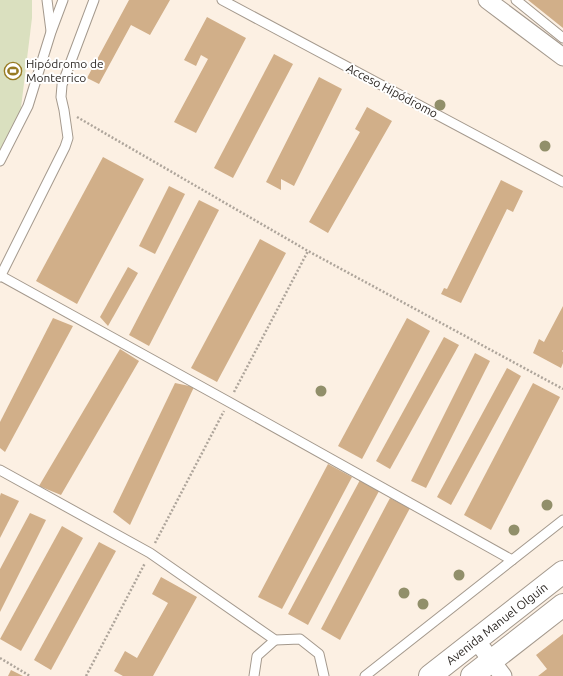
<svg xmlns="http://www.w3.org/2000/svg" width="563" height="676" viewBox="0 0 563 676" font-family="Ubuntu,sans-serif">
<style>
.green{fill:#dae0bf}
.building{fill:#d1af89}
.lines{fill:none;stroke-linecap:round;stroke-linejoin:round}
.lane-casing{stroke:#a4998d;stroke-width:11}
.street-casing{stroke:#a4998d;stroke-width:19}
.secondary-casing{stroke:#a4998d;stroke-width:24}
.path{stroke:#aea59b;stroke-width:2.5;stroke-dasharray:2 2;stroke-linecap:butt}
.lane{stroke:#fff;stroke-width:9}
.street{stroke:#fff;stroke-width:17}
.secondary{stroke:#fff;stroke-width:22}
.tree{fill:#918f6a}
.labels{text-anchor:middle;stroke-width:4;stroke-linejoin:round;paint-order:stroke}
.poi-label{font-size:12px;fill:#2d2824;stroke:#fff;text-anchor:start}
.street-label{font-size:12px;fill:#2d2824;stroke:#fff}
</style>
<rect width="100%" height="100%" fill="#fcf0e3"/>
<polygon class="green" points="0,0 32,0 32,18 19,124 0,158"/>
<g class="building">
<polygon points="129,0 170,0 150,35 131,25 99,84 87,78"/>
<polygon points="528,0 563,0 563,28"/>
<polygon points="207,17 246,38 196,133 174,122 208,59 201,55 196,66 184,60"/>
<polygon points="274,54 293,64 233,178 214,168"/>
<polygon points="319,77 342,89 294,186 281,179 281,190 266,182"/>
<polygon points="367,107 392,121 328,233 309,222 360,132 355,129"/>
<polygon points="103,157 144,179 77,304 36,281"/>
<polygon points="501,180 523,191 513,212 507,209 461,303 441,294 444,288 447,289"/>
<polygon points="169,186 185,194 155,254 139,246"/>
<polygon points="199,200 219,210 149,346 129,335"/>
<polygon points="260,239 286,253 217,382 191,368"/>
<polygon points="128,267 138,273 108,326 100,317"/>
<polygon points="563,306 563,350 562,351 563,352 563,363 561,368 533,353 539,339 544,342"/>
<polygon points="53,318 73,326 5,452 0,448 0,422"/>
<polygon points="407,318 430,331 362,459 338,446"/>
<polygon points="444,337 459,345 390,469 376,461"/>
<polygon points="120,349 139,361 61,495 39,486"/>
<polygon points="475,353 490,361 426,488 411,481"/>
<polygon points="507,368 521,376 451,505 437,497"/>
<polygon points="175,383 194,387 130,525 113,512"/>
<polygon points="533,383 560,397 491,530 464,515"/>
<polygon points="328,464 352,477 282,609 258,597"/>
<polygon points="360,480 379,491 308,625 288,614"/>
<polygon points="1,493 19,501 0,538 0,496"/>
<polygon points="390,498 410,508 340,640 321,629"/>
<polygon points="30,513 46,520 0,612 0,569"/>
<polygon points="62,526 83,538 21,651 0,639"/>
<polygon points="99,542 116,551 51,670 34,660"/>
<polygon points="161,577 197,597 153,676 123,676 114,671 125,651 137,658 168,603 152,594"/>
<polygon points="563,634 563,676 538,676 547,669 536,655"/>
<polygon points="11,670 23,676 8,676"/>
</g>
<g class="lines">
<defs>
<g id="lane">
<polyline points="47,0 51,31"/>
<polyline points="222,0 563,182"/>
<polyline points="516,0 563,38"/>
<polyline points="0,161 28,106 51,32 63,0"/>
<polyline points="1,276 229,402 512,560"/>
<polyline points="0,277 65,147 68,138 64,110 61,97 62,85 94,0"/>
<polyline points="0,470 150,553 275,640 300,639 319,654 324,676"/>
<polyline points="254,676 257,656 275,640"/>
<polyline points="365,676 563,520"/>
</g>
<g id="street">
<polyline points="487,0 563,57"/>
<polyline points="476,640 503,676"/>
</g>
<g id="secondary">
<polyline points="430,676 563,572"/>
<polyline points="472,676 563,605"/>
</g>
</defs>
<use href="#lane" class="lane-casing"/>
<use href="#street" class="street-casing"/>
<use href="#secondary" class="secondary-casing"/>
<g class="path">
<polyline points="77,117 308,251 563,389"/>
<polyline points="234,392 308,251"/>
<polyline points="155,543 224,411"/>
<polyline points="0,658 30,676"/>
<polyline points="86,676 145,563"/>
</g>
<use href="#lane" class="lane"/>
<use href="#street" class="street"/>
<use href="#secondary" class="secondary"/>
</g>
<g class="tree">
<circle cx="440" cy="105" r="5.5"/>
<circle cx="545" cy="146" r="5.5"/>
<circle cx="321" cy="391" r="5.5"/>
<circle cx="547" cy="505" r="5.5"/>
<circle cx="514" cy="530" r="5.5"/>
<circle cx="459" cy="575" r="5.5"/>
<circle cx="404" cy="593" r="5.5"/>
<circle cx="423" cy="604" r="5.5"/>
</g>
<defs>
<symbol id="stadium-ring" viewBox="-11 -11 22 22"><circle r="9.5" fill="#fff" stroke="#977a22" stroke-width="1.5"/><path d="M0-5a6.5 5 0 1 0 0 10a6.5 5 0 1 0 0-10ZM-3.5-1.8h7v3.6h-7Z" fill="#977a22"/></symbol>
</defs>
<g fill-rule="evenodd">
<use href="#stadium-ring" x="3" y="61" width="20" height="20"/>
</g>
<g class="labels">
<g class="poi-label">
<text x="26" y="68">Hipódromo de<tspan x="26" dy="14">Monterrico</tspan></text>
</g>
<g class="street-label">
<text transform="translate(392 91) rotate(28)" y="4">Acceso Hipódromo</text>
<text transform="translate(497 624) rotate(-38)" y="4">Avenida Manuel Olguín</text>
</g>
</g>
</svg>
